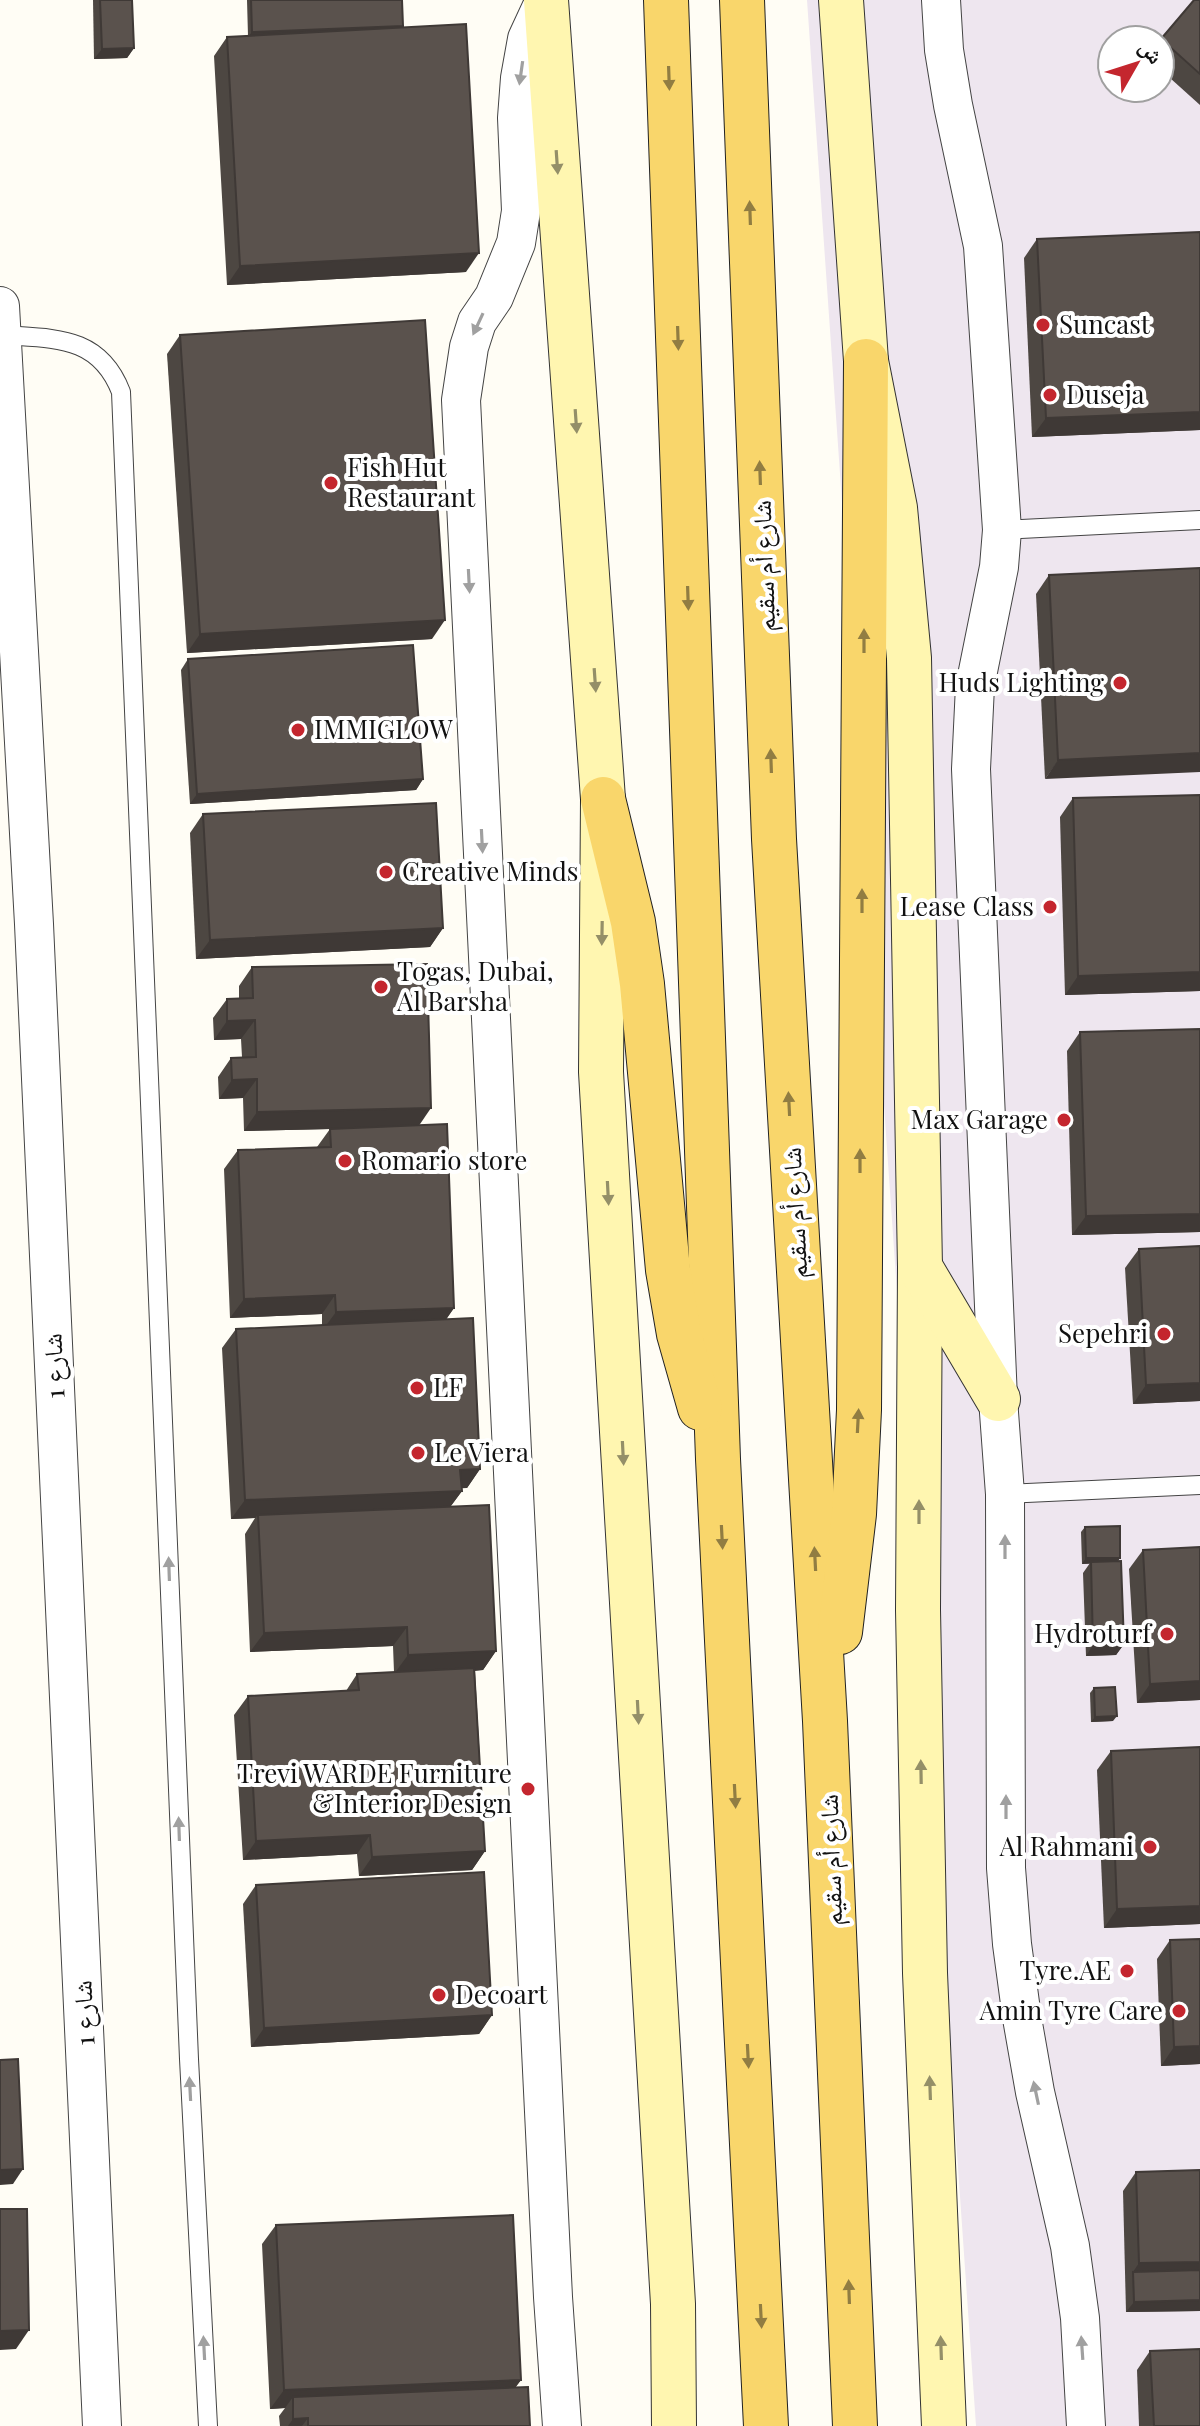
<svg xmlns="http://www.w3.org/2000/svg" width="1200" height="2426" viewBox="0 0 1200 2426" font-family="'Playfair Display','Noto Naskh Arabic',serif">
<style>
.industrial{fill:#eee6ef;fill-rule:evenodd}
.lines{fill:none;stroke-linecap:round;stroke-linejoin:round}
.service-casing{stroke:#444;stroke-width:20}
.minor-casing{stroke:#444;stroke-width:40}
.secondary-casing{stroke:#333;stroke-width:46}
.primary-casing{stroke:#222;stroke-width:46}
.service{stroke:#fff;stroke-width:18}
.minor{stroke:#fff;stroke-width:38}
.secondary{stroke:#fff6b0;stroke-width:44}
.primary{stroke:#f9d66b;stroke-width:44}
.wall{fill:#4d4742}
.shaded-wall{fill:#3f3936}
.building{fill:#5a524d;stroke:#3f3936;stroke-width:2}
.oneway{fill:#a0a0a0}
.oneway2{fill:#917d42}
.oneway3{fill:#948f68}
.poi-dot{fill:#c4262e;stroke:#fff;stroke-width:3}
.labels{text-anchor:middle;stroke-width:8;stroke-linejoin:round;paint-order:stroke}
.poi-label{font-size:26px;fill:#111;stroke:#fff;text-anchor:start}
.street-label{font-size:26px;fill:#111;stroke:#fff}
</style>
<rect width="100%" height="100%" fill="#fffdf5"/>
<path class="industrial" d="M 807,0 L 1200,0 L 1200,2426 L 976,2426 ZM 1112,40 L 1160,40 L 1160,88 L 1112,88 Z"/>
<g class="lines">
<defs>
<g id="service">
<path d="M 2,335 C 54,339 99,335 121,392 L 189,2059 L 208,2426"/>
<polyline points="1002,530 1200,520"/>
<polyline points="1005,1494 1200,1485"/>
</g>
<g id="minor">
<polyline points="545,0 527,39 520,78 517,118 521,211 516,243 494,297 477,322 469,347 461,400 553,2297 562,2426"/>
<polyline points="941,0 944,50 953,105 983,246 1002,530 999,567 975,686 971,769 998,1399 1005,1494 1006,1868 1012,1944 1022,2018 1035,2092 1070,2246 1080,2318 1086,2426"/>
<polyline points="0,306 34,924 102,2426"/>
</g>
<g id="secondary">
<polyline points="546,0 603,799 601,1072 673,2304 674,2426"/>
<polyline points="841,0 866,361 895,508 909,658 920,1267 918,1610 925,1973 944,2426"/>
<polyline points="920,1267 998,1399"/>
</g>
<g id="primary">
<polyline points="666,0 718,1459 766,2426"/>
<polyline points="742,0 774,839 825,1721 855,2426"/>
<polyline points="603,799 633,922 642,984 668,1270 679,1334 700,1408"/>
<polyline points="840,1632 854,1514 859,1410 866,361"/>
</g>
</defs>
<use href="#service" class="service-casing"/>
<use href="#minor" class="minor-casing"/>
<use href="#secondary" class="secondary-casing"/>
<use href="#primary" class="primary-casing"/>
<use href="#service" class="service"/>
<use href="#minor" class="minor"/>
<use href="#secondary" class="secondary"/>
<use href="#primary" class="primary"/>
</g>
<g class="wall">
<polygon points="93,0 132,0 134,48 127,58 94,59"/>
<polygon points="247,0 402,0 403,26 466,272 227,285 214,56 227,37 248,36"/>
<polygon points="1194,0 1200,0 1200,105 1160,69 1160,41"/>
<polygon points="1200,232 1200,430 1032,437 1024,258 1037,239"/>
<polygon points="180,335 432,639 187,653 167,354"/>
<polygon points="1200,568 1045,779 1036,594 1049,575"/>
<polygon points="188,659 423,779 416,790 190,804 181,670"/>
<polygon points="1073,798 1200,991 1065,995 1060,817"/>
<polygon points="203,814 443,928 430,947 196,959 190,833"/>
<polygon points="252,967 419,1125 454,1308 446,1319 480,1469 467,1488 461,1488 462,1491 450,1507 496,1651 483,1670 475,1671 485,1851 472,1870 359,1876 357,1854 243,1860 234,1715 248,1696 346,1691 357,1674 394,1672 393,1646 250,1652 245,1534 255,1518 231,1519 222,1348 236,1329 322,1325 322,1314 230,1318 224,1169 238,1150 317,1147 330,1129 244,1131 243,1098 219,1099 218,1077 231,1058 242,1057 241,1039 214,1040 213,1018 227,999 239,998 239,986"/>
<polygon points="1080,1032 1200,1232 1072,1235 1067,1051"/>
<polygon points="1139,1249 1200,1401 1133,1404 1125,1268"/>
<polygon points="1085,1527 1118,1561 1124,1644 1116,1655 1086,1656 1083,1573 1090,1563 1082,1564 1081,1532"/>
<polygon points="1143,1550 1200,1700 1137,1703 1129,1569"/>
<polygon points="1094,1688 1113,1721 1091,1722 1090,1693"/>
<polygon points="1111,1751 1200,1924 1104,1928 1097,1770"/>
<polygon points="256,1885 492,2015 479,2034 251,2047 243,1904"/>
<polygon points="1170,1940 1200,2064 1161,2066 1157,1959"/>
<polygon points="1136,2172 1200,2311 1126,2312 1123,2191"/>
<polygon points="276,2225 521,2380 515,2387 530,2426 280,2426 279,2416 285,2408 270,2409 262,2244"/>
<polygon points="1150,2351 1200,2426 1139,2426 1137,2370"/>
</g>
<g class="shaded-wall">
<polygon points="403,26 399,31 248,37 252,32"/>
<polygon points="134,48 127,58 94,59 102,49"/>
<polygon points="479,253 466,272 227,285 240,266"/>
<polygon points="1200,412 1200,430 1032,437 1046,418"/>
<polygon points="445,620 432,639 187,653 200,634"/>
<polygon points="1200,753 1200,772 1045,779 1058,760"/>
<polygon points="423,779 416,790 190,804 197,794"/>
<polygon points="443,928 430,947 196,959 210,940"/>
<polygon points="1200,972 1200,991 1065,995 1078,976"/>
<polygon points="255,1020 241,1039 214,1040 227,1021"/>
<polygon points="257,1079 243,1098 219,1099 232,1080"/>
<polygon points="431,1108 418,1127 244,1131 257,1112"/>
<polygon points="1200,1214 1200,1232 1072,1235 1086,1216"/>
<polygon points="335,1295 322,1314 230,1318 244,1299"/>
<polygon points="454,1308 441,1327 322,1331 336,1312"/>
<polygon points="1200,1383 1200,1401 1133,1404 1146,1385"/>
<polygon points="480,1469 467,1488 447,1489 460,1470"/>
<polygon points="462,1491 448,1510 258,1515 255,1518 231,1519 245,1500"/>
<polygon points="1086,1558 1120,1558 1117,1563 1082,1564"/>
<polygon points="407,1627 393,1646 250,1652 264,1633"/>
<polygon points="1124,1644 1116,1655 1086,1656 1093,1645"/>
<polygon points="496,1651 483,1670 394,1674 408,1655"/>
<polygon points="1200,1681 1200,1700 1137,1703 1150,1684"/>
<polygon points="1117,1716 1113,1721 1091,1722 1095,1717"/>
<polygon points="370,1835 357,1854 243,1860 256,1841"/>
<polygon points="485,1851 472,1870 359,1876 372,1857"/>
<polygon points="1200,1906 1200,1924 1104,1928 1117,1909"/>
<polygon points="492,2015 479,2034 251,2047 264,2028"/>
<polygon points="1200,2046 1200,2064 1161,2066 1174,2047"/>
<polygon points="23,2169 13,2184 0,2185 0,2170"/>
<polygon points="1200,2262 1200,2281 1133,2272 1139,2263"/>
<polygon points="1200,2300 1200,2311 1126,2312 1134,2302"/>
<polygon points="29,2330 16,2349 0,2350 0,2331"/>
<polygon points="521,2380 507,2399 293,2397 285,2408 270,2409 284,2390"/>
<polygon points="308,2418 302,2426 288,2426 293,2419"/>
</g>
<g class="building">
<polygon points="100,0 132,0 134,48 102,49"/>
<polygon points="251,0 402,0 403,26 252,32"/>
<polygon points="1194,0 1200,0 1200,74 1161,39"/>
<polygon points="466,24 479,253 240,266 227,37"/>
<polygon points="1200,232 1200,412 1046,418 1037,239"/>
<polygon points="425,320 445,620 200,634 180,335"/>
<polygon points="1200,568 1200,753 1058,760 1049,575"/>
<polygon points="413,645 423,779 197,794 188,659"/>
<polygon points="1200,795 1200,972 1078,976 1073,798"/>
<polygon points="436,803 443,928 210,940 203,814"/>
<polygon points="427,964 431,1108 257,1112 257,1079 232,1080 231,1058 256,1057 255,1020 227,1021 227,999 253,998 252,967"/>
<polygon points="1200,1029 1200,1214 1086,1216 1080,1032"/>
<polygon points="447,1124 454,1308 336,1312 335,1295 244,1299 238,1150 331,1147 330,1129"/>
<polygon points="1200,1246 1200,1383 1146,1385 1139,1249"/>
<polygon points="473,1318 480,1469 460,1470 462,1491 245,1500 236,1329"/>
<polygon points="489,1505 496,1651 408,1655 407,1627 264,1633 258,1515"/>
<polygon points="1120,1526 1120,1558 1086,1558 1085,1527"/>
<polygon points="1200,1547 1200,1681 1150,1684 1143,1550"/>
<polygon points="1121,1561 1124,1644 1093,1645 1091,1562"/>
<polygon points="474,1668 485,1851 372,1857 370,1835 256,1841 248,1696 359,1690 357,1674"/>
<polygon points="1115,1687 1117,1716 1095,1717 1094,1688"/>
<polygon points="1200,1747 1200,1906 1117,1909 1111,1751"/>
<polygon points="484,1872 492,2015 264,2028 256,1885"/>
<polygon points="1200,1939 1200,2046 1174,2047 1170,1940"/>
<polygon points="18,2059 23,2169 0,2170 0,2060"/>
<polygon points="1200,2170 1200,2262 1139,2263 1136,2172"/>
<polygon points="0,2209 27,2209 29,2330 0,2331"/>
<polygon points="513,2215 521,2380 284,2390 276,2225"/>
<polygon points="1200,2270 1200,2300 1134,2302 1133,2272"/>
<polygon points="1200,2349 1200,2426 1154,2426 1150,2351"/>
<polygon points="528,2387 530,2426 308,2426 308,2418 293,2419 293,2397"/>
</g>
<defs><path id="oneway-solid" d="M-6-.8H1V-3.2L6.5 0L1 3.2V.8H-6Z" transform="scale(2)"/></defs>
<g class="oneway">
<use href="#oneway-solid" transform="translate(521 73) rotate(98)"/>
<use href="#oneway-solid" transform="translate(478 324) rotate(115)"/>
<use href="#oneway-solid" transform="translate(469 581) rotate(87)"/>
<use href="#oneway-solid" transform="translate(482 841) rotate(87)"/>
<use href="#oneway-solid" transform="translate(1005 1547) rotate(-90)"/>
<use href="#oneway-solid" transform="translate(169 1569) rotate(-92)"/>
<use href="#oneway-solid" transform="translate(1006 1807) rotate(-90)"/>
<use href="#oneway-solid" transform="translate(179 1829) rotate(-92)"/>
<use href="#oneway-solid" transform="translate(190 2089) rotate(-93)"/>
<use href="#oneway-solid" transform="translate(1036 2093) rotate(-102)"/>
<use href="#oneway-solid" transform="translate(204 2348) rotate(-93)"/>
<use href="#oneway-solid" transform="translate(1082 2348) rotate(-94)"/>
</g>
<g class="oneway2">
<use href="#oneway-solid" transform="translate(669 78) rotate(88)"/>
<use href="#oneway-solid" transform="translate(750 213) rotate(-92)"/>
<use href="#oneway-solid" transform="translate(678 338) rotate(88)"/>
<use href="#oneway-solid" transform="translate(760 473) rotate(-92)"/>
<use href="#oneway-solid" transform="translate(688 598) rotate(88)"/>
<use href="#oneway-solid" transform="translate(864 641) rotate(-90)"/>
<use href="#oneway-solid" transform="translate(771 761) rotate(-92)"/>
<use href="#oneway-solid" transform="translate(862 901) rotate(-90)"/>
<use href="#oneway-solid" transform="translate(789 1104) rotate(-93)"/>
<use href="#oneway-solid" transform="translate(860 1161) rotate(-90)"/>
<use href="#oneway-solid" transform="translate(858 1421) rotate(-87)"/>
<use href="#oneway-solid" transform="translate(722 1537) rotate(87)"/>
<use href="#oneway-solid" transform="translate(815 1559) rotate(-93)"/>
<use href="#oneway-solid" transform="translate(735 1796) rotate(87)"/>
<use href="#oneway-solid" transform="translate(748 2056) rotate(87)"/>
<use href="#oneway-solid" transform="translate(849 2292) rotate(-92)"/>
<use href="#oneway-solid" transform="translate(761 2316) rotate(87)"/>
</g>
<g class="oneway3">
<use href="#oneway-solid" transform="translate(557 162) rotate(86)"/>
<use href="#oneway-solid" transform="translate(576 421) rotate(86)"/>
<use href="#oneway-solid" transform="translate(595 680) rotate(86)"/>
<use href="#oneway-solid" transform="translate(602 933) rotate(91)"/>
<use href="#oneway-solid" transform="translate(608 1193) rotate(87)"/>
<use href="#oneway-solid" transform="translate(623 1453) rotate(87)"/>
<use href="#oneway-solid" transform="translate(919 1512) rotate(-90)"/>
<use href="#oneway-solid" transform="translate(638 1712) rotate(87)"/>
<use href="#oneway-solid" transform="translate(921 1772) rotate(-91)"/>
<use href="#oneway-solid" transform="translate(930 2088) rotate(-92)"/>
<use href="#oneway-solid" transform="translate(941 2348) rotate(-92)"/>
</g>
<g class="poi-dot">
<circle cx="1043" cy="325" r="8"/>
<circle cx="1050" cy="395" r="8"/>
<circle cx="331" cy="483" r="8"/>
<circle cx="1120" cy="683" r="8"/>
<circle cx="298" cy="730" r="8"/>
<circle cx="386" cy="872" r="8"/>
<circle cx="1050" cy="907" r="8"/>
<circle cx="381" cy="987" r="8"/>
<circle cx="1064" cy="1120" r="8"/>
<circle cx="345" cy="1161" r="8"/>
<circle cx="1164" cy="1334" r="8"/>
<circle cx="417" cy="1388" r="8"/>
<circle cx="418" cy="1453" r="8"/>
<circle cx="1167" cy="1634" r="8"/>
<circle cx="528" cy="1789" r="8"/>
<circle cx="1150" cy="1847" r="8"/>
<circle cx="1127" cy="1971" r="8"/>
<circle cx="439" cy="1995" r="8"/>
<circle cx="1179" cy="2011" r="8"/>
</g>
<g class="labels">
<g class="poi-label">
<text x="1059" y="334">Suncast</text>
<text x="1066" y="404">Duseja</text>
<text x="347" y="477">Fish Hut<tspan x="347" dy="30">Restaurant</tspan></text>
<text x="1104" y="692" text-anchor="end">Huds Lighting</text>
<text x="314" y="739">IMMIGLOW</text>
<text x="402" y="881">Creative Minds</text>
<text x="1034" y="916" text-anchor="end">Lease Class</text>
<text x="397" y="981">Togas, Dubai,<tspan x="397" dy="30">Al Barsha</tspan></text>
<text x="1048" y="1129" text-anchor="end">Max Garage</text>
<text x="361" y="1170">Romario store</text>
<text x="1148" y="1343" text-anchor="end">Sepehri</text>
<text x="433" y="1397">LF</text>
<text x="434" y="1462">Le Viera</text>
<text x="1151" y="1643" text-anchor="end">Hydroturf</text>
<text x="512" y="1783" text-anchor="end">Trevi WARDE Furniture<tspan x="512" dy="30">&amp;Interior Design</tspan></text>
<text x="1134" y="1856" text-anchor="end">Al Rahmani</text>
<text x="1111" y="1980" text-anchor="end">Tyre.AE</text>
<text x="455" y="2004">Decoart</text>
<text x="1163" y="2020" text-anchor="end">Amin Tyre Care</text>
</g>
<g class="street-label">
<text transform="translate(764 566) rotate(-92)" y="9">شارع أم سقيم</text>
<text transform="translate(795 1213) rotate(-93)" y="9">شارع أم سقيم</text>
<text transform="translate(54 1366) rotate(-93)" y="9">شارع 1</text>
<text transform="translate(831 1860) rotate(-92)" y="9">شارع أم سقيم</text>
<text transform="translate(84 2013) rotate(-93)" y="9">شارع 1</text>
</g>
</g>
<g transform="translate(1136 64) rotate(51)"><circle r="38" fill="#ffffff" stroke="#a0a0a0" stroke-width="2"/>
<path d="M0-6L14 30L0 20L-14 30Z" fill="#c4262e"/>
<text y="-12" font-size="22" font-weight="bold" text-anchor="middle" fill="#111111">ش</text>
</g>
</svg>
